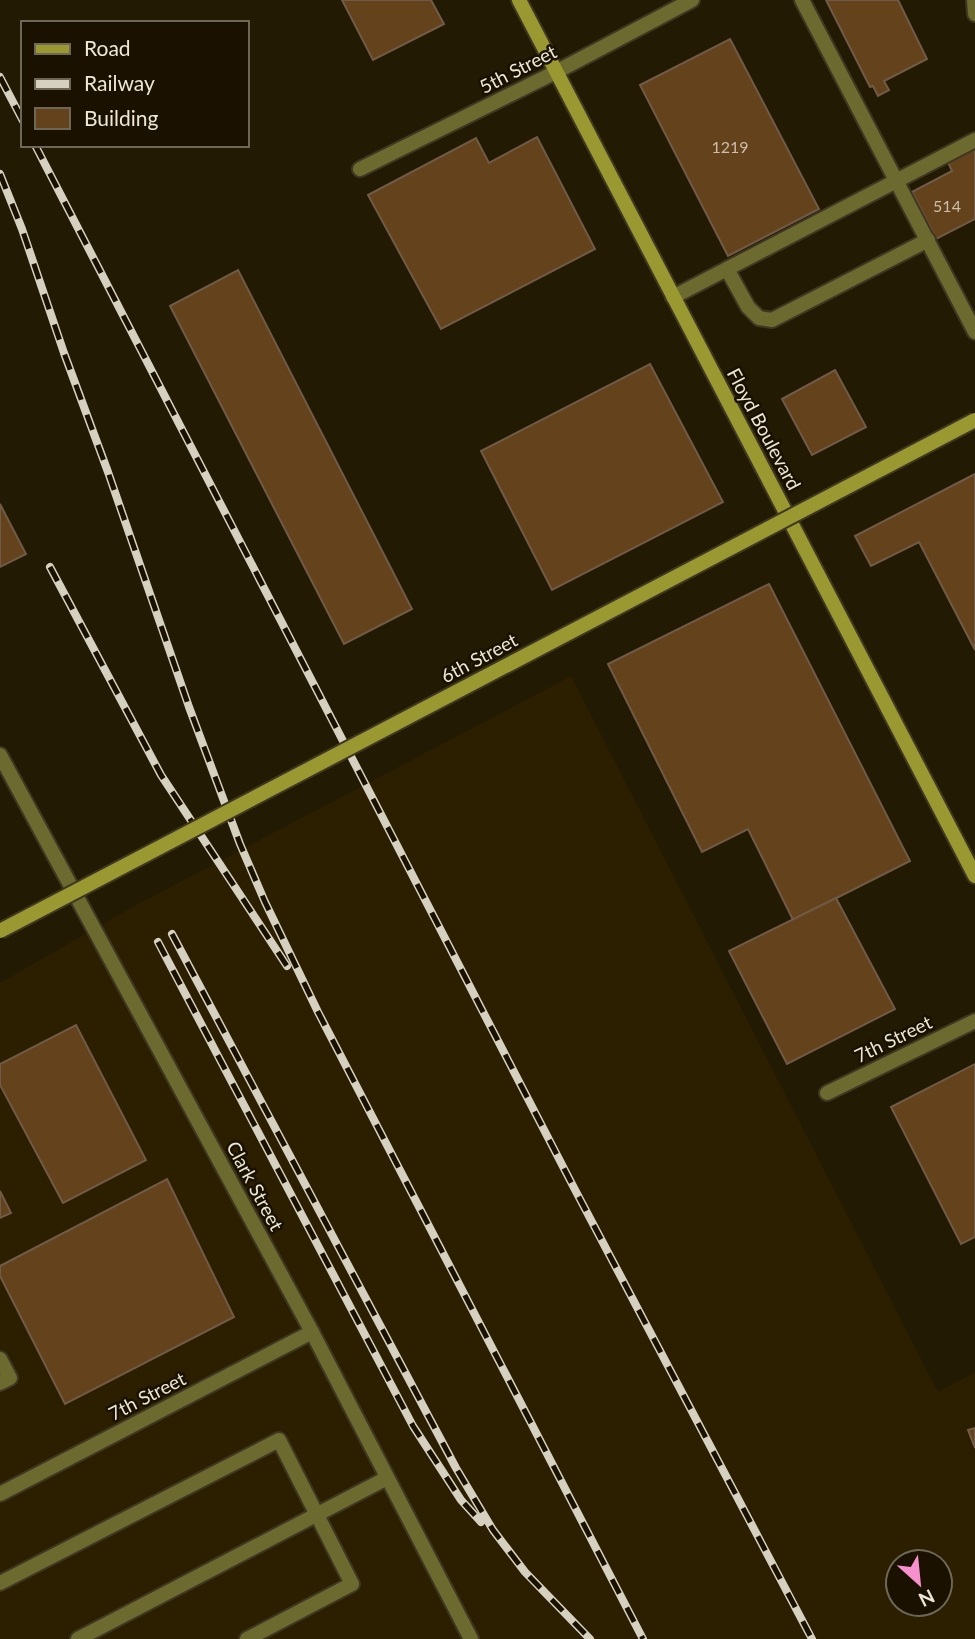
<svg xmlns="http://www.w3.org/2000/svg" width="975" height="1639" viewBox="0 0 975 1639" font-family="Lato,sans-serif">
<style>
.built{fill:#2b1f00;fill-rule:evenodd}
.building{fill:#64421b;stroke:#6f5b47;stroke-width:2}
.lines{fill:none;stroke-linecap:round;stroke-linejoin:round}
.service-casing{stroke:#3f3722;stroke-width:18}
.minor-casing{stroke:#3f3722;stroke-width:18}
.tertiary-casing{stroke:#3f3722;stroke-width:18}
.secondary-casing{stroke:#3f3722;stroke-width:18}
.service{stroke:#6c6a2f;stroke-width:14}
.minor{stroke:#6c6a2f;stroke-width:14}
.tertiary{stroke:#6c6a2f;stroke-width:14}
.secondary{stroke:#9a9831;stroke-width:14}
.rail-casing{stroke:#d6d0c1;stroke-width:8}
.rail{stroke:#1a1100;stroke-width:5;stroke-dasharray:16;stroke-linecap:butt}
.secondary-bridge-casing{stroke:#3f3722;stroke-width:18;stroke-linecap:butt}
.secondary-bridge{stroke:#9a9831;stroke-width:14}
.labels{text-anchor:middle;stroke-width:5;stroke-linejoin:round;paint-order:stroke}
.number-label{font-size:16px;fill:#cbbeaa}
.street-label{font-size:19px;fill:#ede7d9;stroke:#1a1100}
</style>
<rect width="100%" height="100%" fill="#231a04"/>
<path class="built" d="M 571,676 L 938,1392 L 975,1372 L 975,1639 L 0,1639 L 0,983 L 125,911 ZM 898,1562 L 940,1562 L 940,1604 L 898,1604 Z"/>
<g class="building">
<polygon points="342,0 431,0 444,24 373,60"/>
<polygon points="826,0 898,0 927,59 884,81 889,90 878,96 873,86 870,87"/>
<polygon points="730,39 819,209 728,256 640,85"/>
<polygon points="537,137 595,249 441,329 368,195 476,138 489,163"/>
<polygon points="975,148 975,219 936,239 912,192 952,171 948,162"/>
<polygon points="238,270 412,609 344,644 170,306"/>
<polygon points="650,364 723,502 552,590 481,451"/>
<polygon points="835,370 866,427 812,455 782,399"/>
<polygon points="975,474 975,650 919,542 871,566 855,536"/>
<polygon points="0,504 26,554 0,567"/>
<polygon points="769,584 910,861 793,920 748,829 702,852 608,664"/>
<polygon points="836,898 895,1009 787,1064 729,951"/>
<polygon points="76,1025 146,1160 63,1203 0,1085 0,1064"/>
<polygon points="975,1064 975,1237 961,1244 891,1107"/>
<polygon points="167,1179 234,1317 65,1404 0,1276 0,1266"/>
<polygon points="0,1191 11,1213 0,1218"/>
<polygon points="975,1428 975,1448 968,1430"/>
</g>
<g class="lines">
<defs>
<g id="service">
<polyline points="802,0 975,332"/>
<polyline points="974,0 975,14"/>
<polyline points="727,269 748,307 759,318 772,320 928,240"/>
<polyline points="673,297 975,140"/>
<polyline points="0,1359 10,1378 0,1383"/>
<polyline points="0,1583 279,1440 352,1584 247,1639"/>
<polyline points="78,1639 387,1478"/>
</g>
<g id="minor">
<polyline points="360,169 556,72"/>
<polyline points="0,755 312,1332 471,1639"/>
<polyline points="827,1093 975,1021"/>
<polyline points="0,1494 312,1332"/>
</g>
<polyline id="tertiary" points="556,72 692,0"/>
<polyline id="secondary" points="519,0 975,876"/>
</defs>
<use href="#service" class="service-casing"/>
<use href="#minor" class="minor-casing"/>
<use href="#tertiary" class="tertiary-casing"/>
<use href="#secondary" class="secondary-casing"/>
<use href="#service" class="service"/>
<use href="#minor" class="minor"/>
<use href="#tertiary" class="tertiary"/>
<use href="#secondary" class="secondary"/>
<defs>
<g id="rail">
<polyline points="0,77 23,121"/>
<polyline points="35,145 572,1184 812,1639"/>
<polyline points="0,174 22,229 64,353 108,472 189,707 240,844 265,902 318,1012 643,1639"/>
<polyline points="50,567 161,775 287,966"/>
<polyline points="172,934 456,1468 493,1530 525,1572 590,1639"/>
<polyline points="158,942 413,1426 461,1500 481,1522"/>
</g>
</defs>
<use href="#rail" class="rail-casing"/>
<use href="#rail" class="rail"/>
<defs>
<polyline id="secondary-bridge" points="0,931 975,420"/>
</defs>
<use href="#secondary-bridge" class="secondary-bridge-casing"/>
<use href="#secondary-bridge" class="secondary-bridge"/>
</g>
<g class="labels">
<g class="number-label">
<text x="730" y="153">1219</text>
<text x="947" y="212">514</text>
</g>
<g class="street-label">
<text transform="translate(518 69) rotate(-27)" y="7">5th Street</text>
<text transform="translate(764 429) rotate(62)" y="7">Floyd Boulevard</text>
<text transform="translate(479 658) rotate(-28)" y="7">6th Street</text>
<text transform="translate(893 1039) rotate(-26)" y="7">7th Street</text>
<text transform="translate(255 1186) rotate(62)" y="7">Clark Street</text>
<text transform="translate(147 1396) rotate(-27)" y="7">7th Street</text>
</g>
</g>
<rect x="21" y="21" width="228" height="126" fill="#1a1100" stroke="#6e6757" stroke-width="2"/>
<rect x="35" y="44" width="35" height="10" fill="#9a9831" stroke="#6e6757" stroke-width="2"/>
<text x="84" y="56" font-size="21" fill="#ede7d9">Road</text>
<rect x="35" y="79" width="35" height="10" fill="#d6d0c1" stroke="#6e6757" stroke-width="2"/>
<text x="84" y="91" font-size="21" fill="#ede7d9">Railway</text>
<rect x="35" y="108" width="35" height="21" fill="#64421b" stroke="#6e6757" stroke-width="2"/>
<text x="84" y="126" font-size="21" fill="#ede7d9">Building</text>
<g transform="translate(919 1583) rotate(153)"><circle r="33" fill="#1a1100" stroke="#6e6757" stroke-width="2"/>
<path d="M0-5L12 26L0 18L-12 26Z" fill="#f790cd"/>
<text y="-10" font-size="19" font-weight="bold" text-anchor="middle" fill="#ede7d9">N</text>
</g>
</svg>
